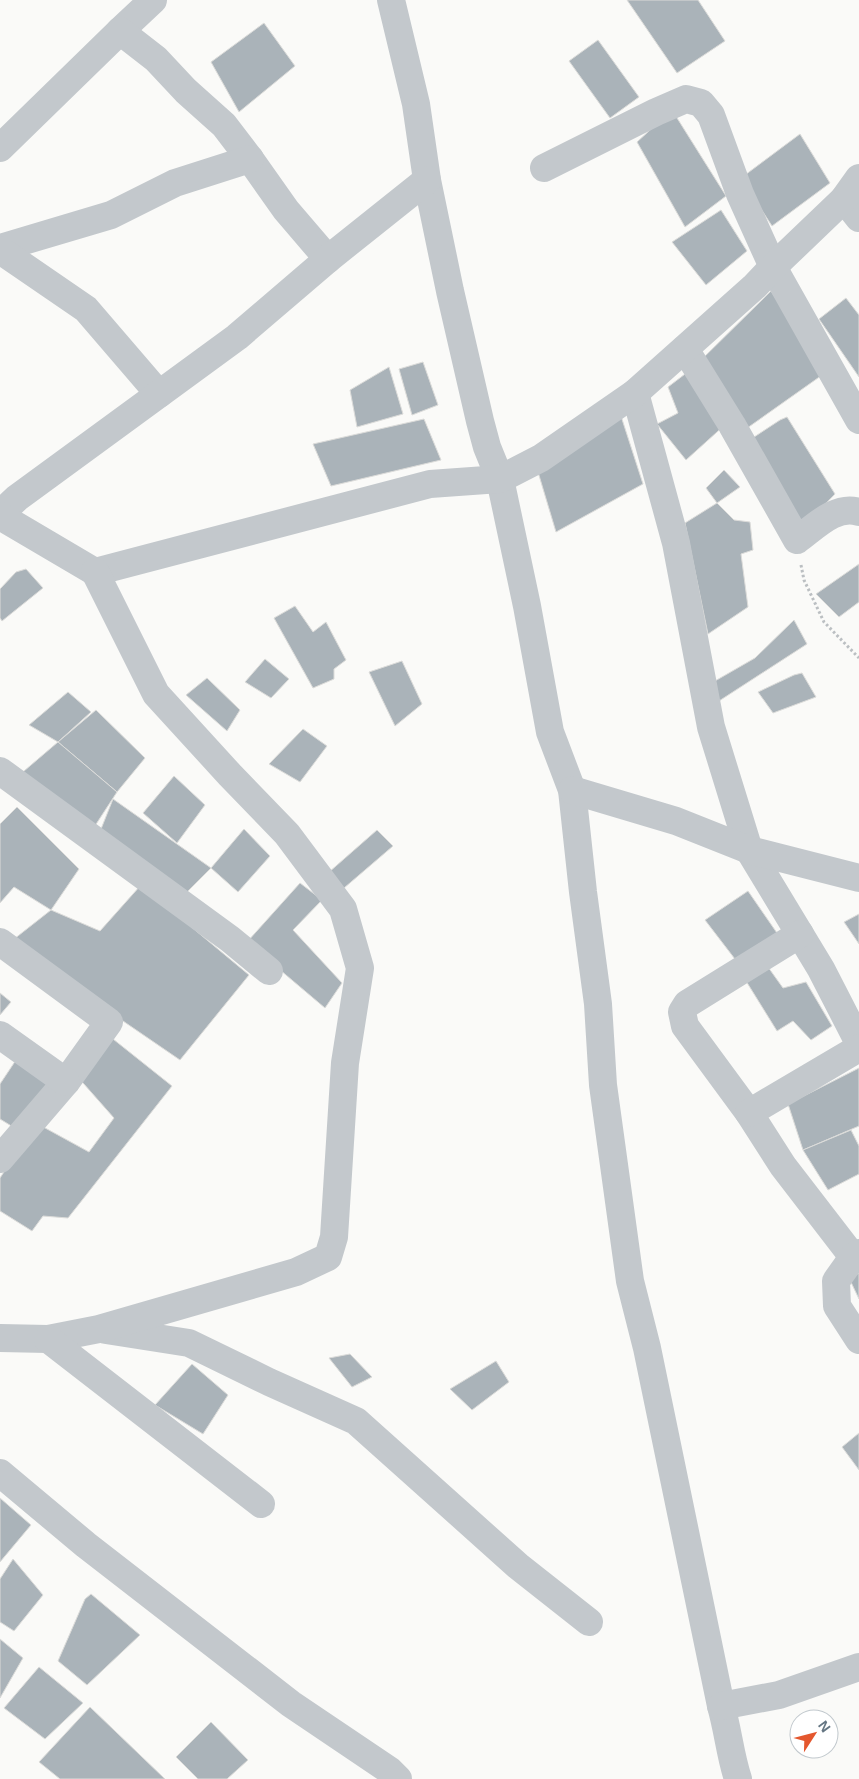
<svg xmlns="http://www.w3.org/2000/svg" width="859" height="1779" viewBox="0 0 859 1779" font-family="Helvetica,sans-serif">
<style>
.building{fill:#aab3b9;stroke:#dcdcda}
.lines{fill:none;stroke-linecap:round;stroke-linejoin:round}
.path{stroke:#bbbfc2;stroke-width:3;stroke-dasharray:2.5 2.5;stroke-linecap:butt}
.street{stroke:#c3c8cc;stroke-width:28}
</style>
<rect width="100%" height="100%" fill="#fafaf8"/>
<g class="building">
<polygon points="627,0 698,0 725,41 677,73"/>
<polygon points="264,23 295,66 239,112 211,62"/>
<polygon points="598,40 639,97 610,118 569,61"/>
<polygon points="672,110 726,196 685,227 637,142"/>
<polygon points="800,134 830,183 772,226 741,178"/>
<polygon points="721,210 747,251 706,285 672,242"/>
<polygon points="771,291 825,373 743,431 696,365"/>
<polygon points="846,298 859,315 859,377 819,319"/>
<polygon points="423,362 438,405 412,415 399,369"/>
<polygon points="389,367 403,414 357,427 350,390"/>
<polygon points="689,371 727,423 686,460 657,424 678,413 668,387"/>
<polygon points="620,413 643,484 556,532 538,472"/>
<polygon points="787,417 835,494 802,528 745,443 780,420"/>
<polygon points="424,419 441,460 331,486 313,444"/>
<polygon points="724,470 740,487 717,503 706,488"/>
<polygon points="717,503 734,520 750,522 753,550 741,554 748,607 708,634 685,523"/>
<polygon points="859,564 859,602 839,617 816,594"/>
<polygon points="26,569 43,588 2,621 0,618 0,589 16,572"/>
<polygon points="295,606 313,632 326,622 346,660 334,669 334,679 313,688 274,618"/>
<polygon points="794,620 807,644 719,701 715,681 755,658"/>
<polygon points="265,659 289,679 271,698 245,682"/>
<polygon points="402,661 422,704 395,726 369,672"/>
<polygon points="802,673 816,697 773,713 758,692 794,675"/>
<polygon points="207,678 240,710 227,731 186,695"/>
<polygon points="68,692 91,712 58,742 29,725"/>
<polygon points="96,710 145,758 117,792 58,742"/>
<polygon points="303,729 327,746 300,782 269,764"/>
<polygon points="58,742 117,792 89,835 17,777"/>
<polygon points="174,776 205,805 177,843 143,813"/>
<polygon points="113,799 211,868 186,893 99,834"/>
<polygon points="17,807 79,869 51,910 14,887 0,903 0,824"/>
<polygon points="244,829 270,856 238,892 211,868"/>
<polygon points="377,830 393,846 344,888 328,873"/>
<polygon points="300,883 322,900 293,930 342,983 325,1008 247,942"/>
<polygon points="141,885 249,975 180,1060 9,943 51,910 100,931"/>
<polygon points="748,891 777,933 738,963 705,920"/>
<polygon points="859,914 859,944 844,922"/>
<polygon points="768,967 783,988 806,982 832,1026 811,1040 793,1021 777,1031 746,981"/>
<polygon points="0,993 11,1002 0,1015"/>
<polygon points="113,1039 172,1086 68,1218 43,1216 32,1231 0,1211 0,1178 36,1123 89,1152 114,1118 76,1075"/>
<polygon points="18,1057 51,1083 13,1127 0,1119 0,1084"/>
<polygon points="859,1068 859,1126 803,1150 788,1104"/>
<polygon points="851,1130 859,1146 859,1174 828,1190 803,1150"/>
<polygon points="859,1273 859,1299 849,1278"/>
<polygon points="350,1354 372,1377 352,1387 329,1358"/>
<polygon points="496,1361 509,1382 472,1410 450,1389"/>
<polygon points="192,1364 228,1395 203,1434 155,1405"/>
<polygon points="859,1433 859,1470 842,1447"/>
<polygon points="0,1498 31,1525 0,1562"/>
<polygon points="13,1559 43,1595 14,1631 0,1622 0,1579"/>
<polygon points="91,1594 140,1635 87,1685 58,1661 85,1599"/>
<polygon points="0,1639 23,1658 0,1698"/>
<polygon points="39,1667 83,1703 45,1739 4,1708"/>
<polygon points="90,1707 165,1779 60,1779 39,1762"/>
<polygon points="211,1722 248,1760 227,1779 198,1779 176,1757"/>
</g>
<g class="lines">
<polyline class="path" points="801,565 804,580 824,622 859,658"/>
<g class="street">
<path d="M 391,0 L 416,104 L 427,180 L 450,291 L 480,421 L 487,447 L 500,479 L 527,606 L 550,732 L 572,790 L 583,892 L 598,1004 L 603,1085 L 630,1281 L 647,1348 L 721,1706 C 728,1730 730,1755 738,1779"/>
<polyline points="120,31 153,0"/>
<polyline points="0,148 120,31 156,59 186,91 224,125 250,159 286,210 328,259"/>
<polyline points="544,168 656,112 686,99 701,103 711,115 740,194 773,267 859,420"/>
<polyline points="844,199 859,218"/>
<polyline points="0,248 111,215 175,183 250,159"/>
<polyline points="0,250 86,309 159,394"/>
<path d="M 685,349 L 732,425 L 797,540 C 814,528 836,504 859,512"/>
<polyline points="635,393 676,543 711,727 749,850 821,969 859,1043"/>
<polyline points="0,514 17,498 237,337 328,259 427,180"/>
<polyline points="0,516 95,572 430,484 500,479 541,458 635,393 755,286 773,267 844,199 859,178"/>
<polyline points="0,771 230,939 269,971"/>
<polyline points="572,790 676,821 749,850 859,878"/>
<polyline points="800,934 687,1004 682,1012 685,1026 749,1113 783,1166 853,1257"/>
<polyline points="0,942 109,1022 66,1082 0,1159"/>
<polyline points="0,1035 66,1082"/>
<polyline points="749,1113 859,1048"/>
<polyline points="859,1253 853,1257 836,1281 837,1306 859,1340"/>
<polyline points="106,1330 189,1343 269,1382 356,1421 518,1566 589,1622"/>
<polyline points="0,1338 48,1339 99,1329 296,1272 328,1257 334,1237 345,1063 360,968 343,909 287,834 230,775 156,694 95,572"/>
<polyline points="48,1339 261,1504"/>
<polyline points="0,1473 86,1545 291,1704 389,1770 398,1779"/>
<polyline points="721,1706 779,1695 859,1667"/>
</g>
</g>
<g transform="translate(814 1734) rotate(54)"><circle r="24" fill="#ffffff" stroke="#c1c8cd"/>
<path d="M0-4L9 19L0 12L-9 19Z" fill="#e4572e"/>
<text y="-8" font-size="14" font-weight="bold" text-anchor="middle" fill="#657683">N</text>
</g>
</svg>
